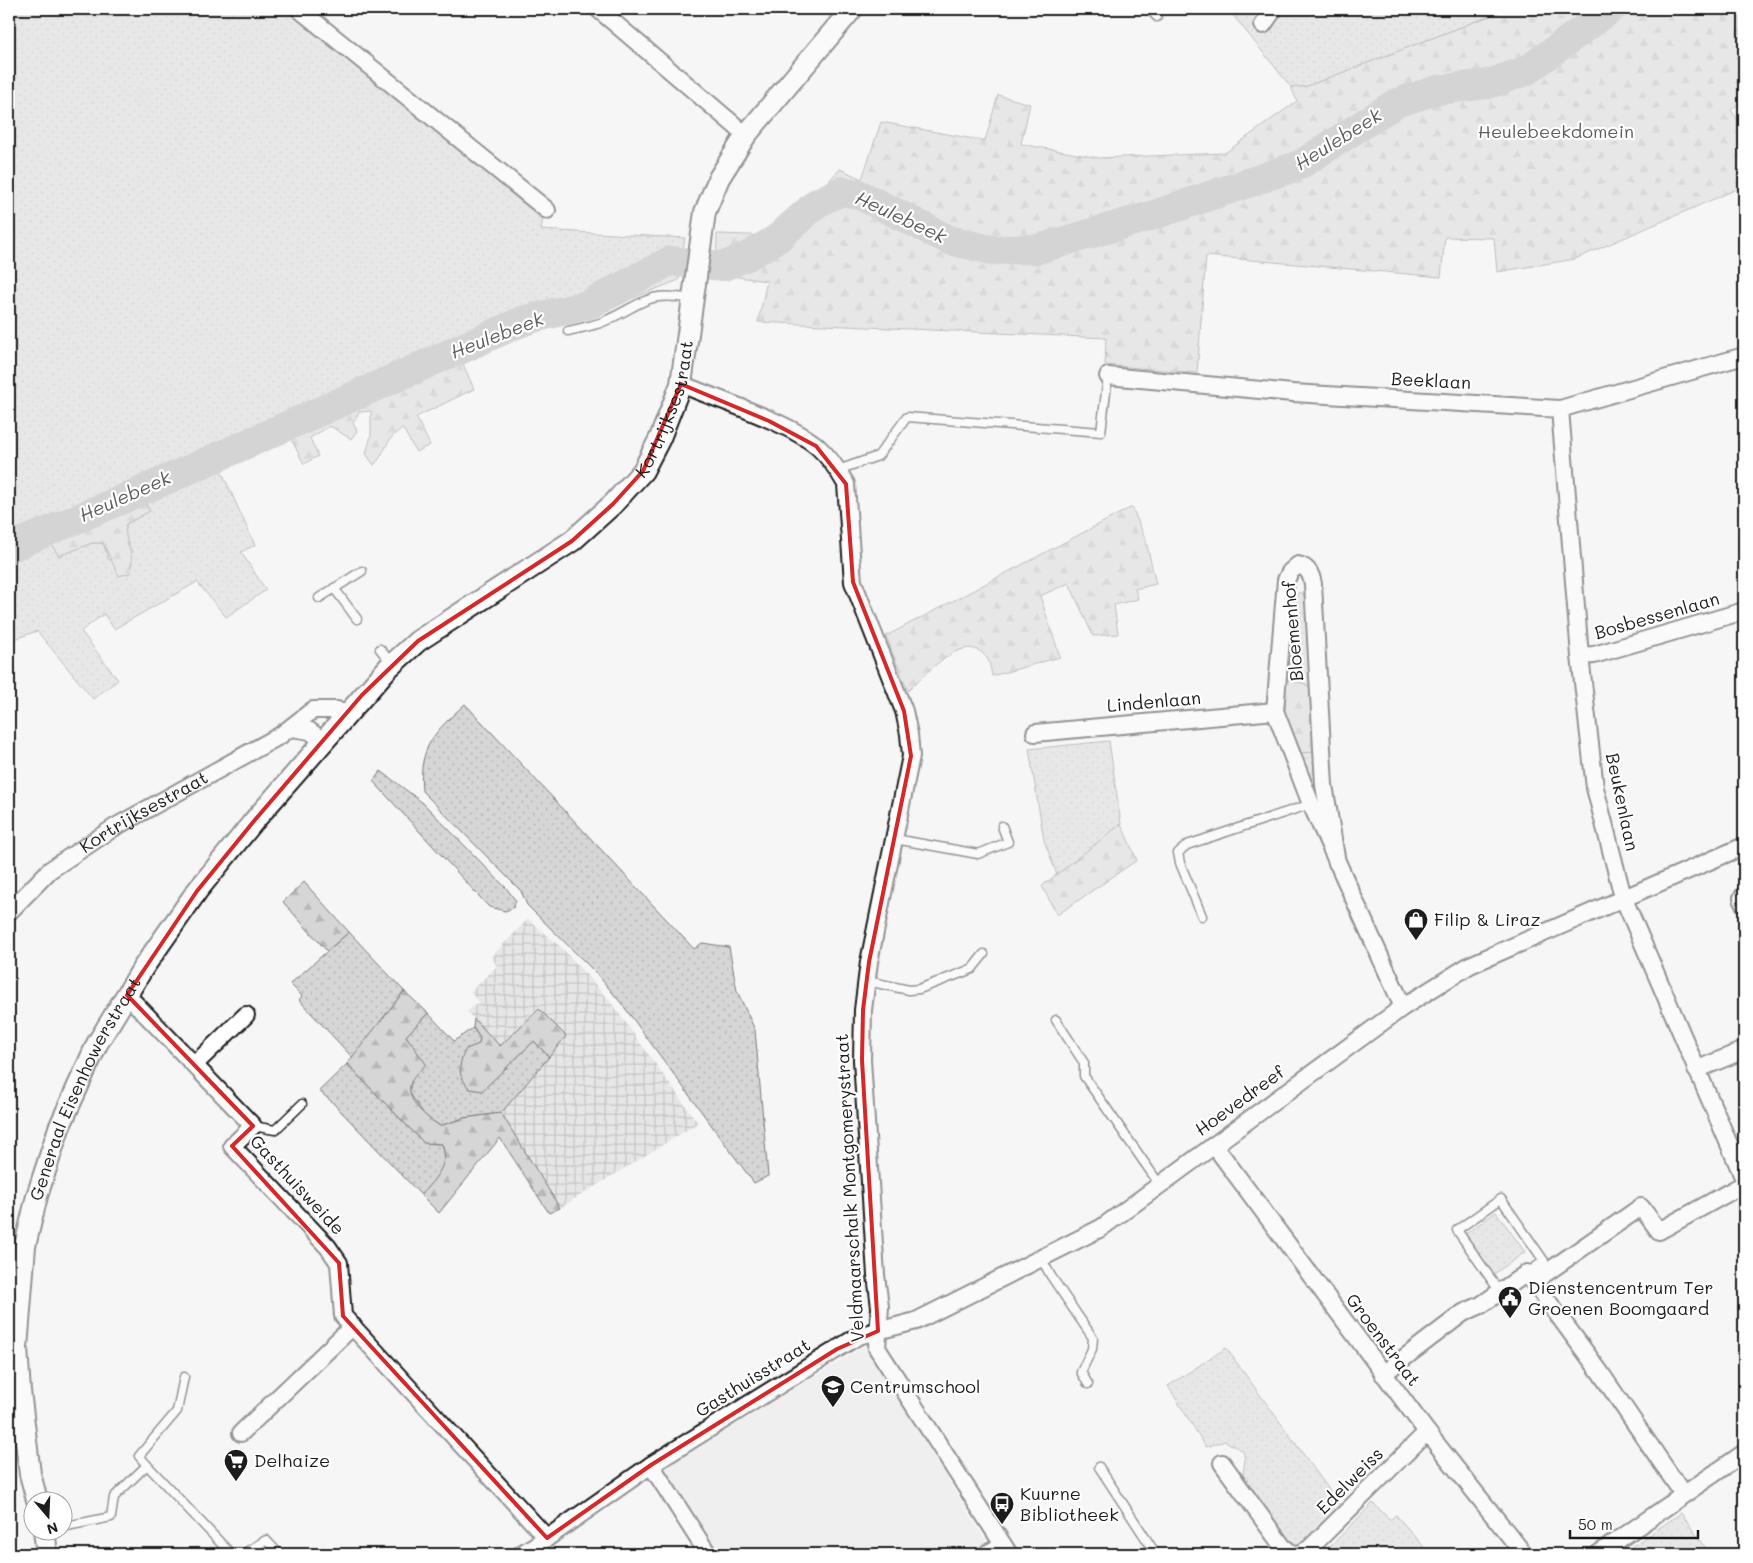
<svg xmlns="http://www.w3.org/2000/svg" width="1753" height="1563" viewBox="0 0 1753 1563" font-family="Mali,sans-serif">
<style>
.built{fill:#e6e6e6}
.industrial{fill:url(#industrial-grid)}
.grass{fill:url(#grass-dots);stroke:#797979}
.forest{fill:url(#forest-firs);stroke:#797979}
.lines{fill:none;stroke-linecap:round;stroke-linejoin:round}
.river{stroke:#acacac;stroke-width:30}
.service-casing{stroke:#1c1c1c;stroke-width:11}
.minor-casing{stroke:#1c1c1c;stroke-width:20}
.tertiary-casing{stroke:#1c1c1c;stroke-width:24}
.service{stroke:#fff;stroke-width:8}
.minor{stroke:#fff;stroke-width:16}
.tertiary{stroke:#fff;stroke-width:20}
.marked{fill:none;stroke:#d62828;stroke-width:4;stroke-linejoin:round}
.labels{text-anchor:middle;stroke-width:4.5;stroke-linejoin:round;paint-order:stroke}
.park-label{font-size:18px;fill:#5d5d5d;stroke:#fff}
.street-label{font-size:18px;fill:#1c1c1c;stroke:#fff}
.poi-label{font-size:18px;fill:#1c1c1c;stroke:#fff;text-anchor:start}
.water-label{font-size:19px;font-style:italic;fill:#5d5d5d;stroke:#fff}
</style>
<defs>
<pattern id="industrial-grid" width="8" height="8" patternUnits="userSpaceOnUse" patternTransform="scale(1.25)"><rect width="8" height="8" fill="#e6e6e6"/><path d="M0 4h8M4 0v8" fill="none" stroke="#c5c5c5"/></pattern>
<pattern id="grass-dots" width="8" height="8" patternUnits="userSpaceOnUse" patternTransform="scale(1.25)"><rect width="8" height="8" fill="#d6d6d6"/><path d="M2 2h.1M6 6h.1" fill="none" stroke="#b7b7b7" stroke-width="1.8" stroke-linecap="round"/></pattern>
<pattern id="forest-firs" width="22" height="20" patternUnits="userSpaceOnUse" patternTransform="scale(1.25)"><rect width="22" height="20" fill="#d6d6d6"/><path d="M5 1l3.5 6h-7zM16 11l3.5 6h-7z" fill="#b7b7b7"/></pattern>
</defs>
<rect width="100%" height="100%" fill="#f6f6f6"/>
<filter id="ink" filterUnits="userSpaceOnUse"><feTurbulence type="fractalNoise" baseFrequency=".02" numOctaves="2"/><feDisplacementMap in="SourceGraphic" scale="10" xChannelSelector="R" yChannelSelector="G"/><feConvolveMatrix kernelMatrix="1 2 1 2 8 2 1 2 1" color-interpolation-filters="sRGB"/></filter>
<g filter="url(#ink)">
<polygon class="built" points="865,1346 987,1543 968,1554 713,1554 659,1471"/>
<polygon class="industrial" points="528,919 561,947 610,1001 698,1123 560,1208 501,1113 565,1036 539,1009 500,1046 467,1012 479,1002 470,992 497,966 491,957"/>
<g class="grass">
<polygon points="9,9 286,9 543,218 541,230 685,238 683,250 662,257 589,298 519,312 408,359 214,449 9,537"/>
<polygon points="1228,9 1508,9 1305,87 1291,87"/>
<polygon points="680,271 679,280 633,298 596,317 594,307 621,293"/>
<polygon points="548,320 551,326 515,340 511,332"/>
<polygon points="219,466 255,545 241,552 266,590 226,617 197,582 114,629 104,614 81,631 118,680 93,699 37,631 9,641 9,559 49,541 59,556 92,543 103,543 109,560 132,552 125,537 126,524 150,511 142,499"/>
<polygon points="1299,592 1304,595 1306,602 1312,688 1297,680 1286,680 1292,600"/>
<path d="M 465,704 L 694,949 L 702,943 L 729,947 L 737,991 L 755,1030 L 768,1176 L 754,1183 L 622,1004 L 597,974 L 527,905 L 521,891 L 422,791 C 418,746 435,732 465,704 Z"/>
<polygon points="1109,741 1121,824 1057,875 1044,840 1029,749"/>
<polygon points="1316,752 1317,788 1311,787 1295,753"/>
<polygon points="381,771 423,803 507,889 516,901 513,908 505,911 489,907 373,781"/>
<polygon points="349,932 404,991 353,1058 299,1000 302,996 290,984"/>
<polygon points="428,1013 454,1041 473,1028 480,1038 482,1090 534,1041 549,1057 501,1113 464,1118 440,1126 425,1116 409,1092 411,1082 406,1036"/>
<path d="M 347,1064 L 424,1143 L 442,1144 C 451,1165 434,1180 421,1195 L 331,1101 L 319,1091 Z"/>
<polygon points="1496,1212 1525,1252 1494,1274 1465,1234"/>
<polygon points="1226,1348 1341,1506 1303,1543 1295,1546 1288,1541 1243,1475 1245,1459 1243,1451 1225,1441 1206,1447 1168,1386"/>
<polygon points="1373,1503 1390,1520 1396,1515 1424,1547 1417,1554 1323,1554"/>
<polygon points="1681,1513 1710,1554 1621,1554"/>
</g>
<g class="forest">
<polygon points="1508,9 1744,9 1744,100 1731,110 1744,129 1744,186 1575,259 1497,272 1494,238 1445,237 1441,277 1206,256 1197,373 1105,365 1106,338 758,322 767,281 716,274 717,234 778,236 840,169 862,179 881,122 985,141 998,95 1030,104 1021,144 1099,158 1225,153 1297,101 1291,87 1305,87"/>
<polygon points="594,307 596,317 551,326 548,320"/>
<path d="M 511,332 L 515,340 L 463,364 L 474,389 L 416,417 L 430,445 L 416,452 L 403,429 C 387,434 385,455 374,465 L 366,454 L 371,436 L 371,411 L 359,412 L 353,423 L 357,431 L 351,439 L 330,426 L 310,438 L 318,456 L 304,464 L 288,433 L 374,392 Z"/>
<path d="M 142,499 L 150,511 L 126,524 C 123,545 136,551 130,573 L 119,576 L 103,543 L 92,543 L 59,556 L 49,541 Z"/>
<path d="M 1132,507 L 1146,541 L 1156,584 L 1135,589 L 1138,599 L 1114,605 L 1118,634 L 1093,636 L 1069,583 L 1040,596 L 1060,657 L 992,676 C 991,671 990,662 987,658 C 965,628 924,676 908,691 L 886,636 Z"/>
<polygon points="1286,680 1297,680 1312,688 1316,752 1295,753 1285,716"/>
<polygon points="1121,824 1137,860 1057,915 1042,886"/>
<polygon points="304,882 349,932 327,951 283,902"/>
<path d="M 404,991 L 428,1013 L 406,1036 L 426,1064 C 422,1069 414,1076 411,1082 C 404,1100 427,1118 440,1126 L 464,1118 L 501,1113 L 560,1208 L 549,1213 L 500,1138 L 439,1213 L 421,1195 C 433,1180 451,1165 442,1144 L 424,1143 L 347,1064 Z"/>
<path d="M 539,1009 L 566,1036 L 549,1057 L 534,1041 L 482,1091 L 470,1089 C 457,1075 458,1065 466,1049 L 479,1044 L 480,1038 L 473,1028 L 474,1019 L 500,1046 Z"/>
</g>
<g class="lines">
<polyline class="river" points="9,548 123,499 525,320 587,305 670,261 724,266 750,255 778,238 817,203 842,191 858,194 949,240 991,250 1038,249 1151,216 1300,165 1396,103 1437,90 1488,84 1526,71 1611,9"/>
<defs>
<g id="service">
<polyline points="1149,9 1157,17"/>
<path d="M 568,331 C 580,328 594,326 605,321 C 645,303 645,291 692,299"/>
<polyline points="838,470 878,456 907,417 1101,432 1108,376"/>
<polyline points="334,588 357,619"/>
<polyline points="319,598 362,571"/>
<polyline points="380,649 392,664"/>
<polyline points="895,839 978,854 1008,842 1002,826"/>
<polyline points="1202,916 1180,863 1178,853 1187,845 1311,804"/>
<polyline points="867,981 909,990 919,989 972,969 984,954"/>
<polyline points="1056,1020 1084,1063 1084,1076 1160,1185"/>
<polyline points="253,1126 275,1130 302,1104"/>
<polyline points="1041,1258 1051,1276 1093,1338 1092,1349 1081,1372 1088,1384"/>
<polyline points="1500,1292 1457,1230 1501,1199 1544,1261 1527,1273"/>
<polyline points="147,1465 231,1554"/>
<polyline points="1099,1467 1156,1554"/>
<polyline points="62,1527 111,1517 114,1497 147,1465 139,1456 177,1411 184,1377"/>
<polyline points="243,1554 266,1540 279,1554"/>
</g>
<g id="minor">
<polyline points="299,9 547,210"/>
<polyline points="598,9 746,135"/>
<polyline points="1263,25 1274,9"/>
<polyline points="1108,376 1293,393 1560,409 1744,356"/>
<path d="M 681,384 C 718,400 789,422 818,447 C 830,458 838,470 846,484 L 853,582 L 904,711 L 909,734 L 911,756 L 869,962 L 863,1010 L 862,1060 L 876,1275 L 880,1307 L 877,1348 L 1009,1554"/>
<polyline points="1560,409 1580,656 1595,788 1623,897 1744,1179"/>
<polyline points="1580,656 1594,655 1744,611"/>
<polyline points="292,728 310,731 324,742"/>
<polyline points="1035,733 1275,711"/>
<path d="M 1337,863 L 1324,785 L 1313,584 C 1311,574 1308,567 1298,565 L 1290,572 L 1286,580 L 1275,711 L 1311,804 L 1403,1007"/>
<polyline points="1744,895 1742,898 1744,904"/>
<path id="s1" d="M 9,912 L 50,870 L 115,827 L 281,735 L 313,710 L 337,710 L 345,717"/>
<polyline points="127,995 253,1126 232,1146 328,1247 339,1263 343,1316 547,1538"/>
<polyline points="195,1064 246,1015"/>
<polyline points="1696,1070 1744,1050"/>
<polyline points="1214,1145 1427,1432 1524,1554"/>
<polyline points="1533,1282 1641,1207 1659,1231 1744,1184"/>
<polyline points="1383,1374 1463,1313 1481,1305 1527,1273 1600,1372 1683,1494"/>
<polyline points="241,1433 353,1326"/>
<polyline points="1222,1463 1283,1547 1293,1554"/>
<polyline points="651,1465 708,1554"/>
<polyline points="521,1554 547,1538 651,1465 858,1336 916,1321 1101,1228 1403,1007 1470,965 1744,846"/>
<polyline points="986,1554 1003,1545"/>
<polyline points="1299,1554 1309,1549 1427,1432"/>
<polyline points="1598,1554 1744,1453"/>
</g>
<g id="tertiary">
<path id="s2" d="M 37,1500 L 30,1474 L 20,1391 L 17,1348 L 25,1246 L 37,1196 L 59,1128 L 97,1044 L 143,968 L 197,891 L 254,821 L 388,668 L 418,641 L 572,541 L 613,504 L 643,471 L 660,438 L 681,384 L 705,212 L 719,178 L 746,135 L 852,9"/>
<polyline points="44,1530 47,1554"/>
</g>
</defs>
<use href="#service" class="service-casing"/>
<use href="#minor" class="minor-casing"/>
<use href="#tertiary" class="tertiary-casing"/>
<use href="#service" class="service"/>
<use href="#minor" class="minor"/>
<use href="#tertiary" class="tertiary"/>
</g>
</g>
<path d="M0 0H1753V1563H0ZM 681,384 L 769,421 L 816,446 L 846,484 L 853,582 L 904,711 L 911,756 L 869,962 L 863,1010 L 862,1060 L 878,1331 L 837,1349 L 651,1465 L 547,1538 L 343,1316 L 339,1263 L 232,1146 L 253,1126 L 127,995 L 197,891 L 254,821 L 362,695 L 418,641 L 572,541 L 613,504 L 643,471 Z" fill="#f6f6f6" fill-opacity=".55" fill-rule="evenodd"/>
<path class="marked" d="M 681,384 L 769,421 L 816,446 L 846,484 L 853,582 L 904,711 L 911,756 L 869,962 L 863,1010 L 862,1060 L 878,1331 L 837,1349 L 651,1465 L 547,1538 L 343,1316 L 339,1263 L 232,1146 L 253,1126 L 127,995 L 197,891 L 254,821 L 362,695 L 418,641 L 572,541 L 613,504 L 643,471 Z"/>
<defs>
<symbol id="shop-pin" viewBox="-11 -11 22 30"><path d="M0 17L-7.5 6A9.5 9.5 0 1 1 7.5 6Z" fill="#1c1c1c" stroke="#fff"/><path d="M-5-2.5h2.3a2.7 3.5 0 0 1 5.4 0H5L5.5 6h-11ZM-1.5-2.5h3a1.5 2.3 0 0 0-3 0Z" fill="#fff"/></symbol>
<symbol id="civic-pin" viewBox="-11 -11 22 30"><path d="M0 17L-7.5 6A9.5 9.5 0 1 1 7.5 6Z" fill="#1c1c1c" stroke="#fff"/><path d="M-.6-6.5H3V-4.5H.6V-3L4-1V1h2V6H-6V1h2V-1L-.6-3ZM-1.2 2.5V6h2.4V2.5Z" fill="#fff"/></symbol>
<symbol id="school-pin" viewBox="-11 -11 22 30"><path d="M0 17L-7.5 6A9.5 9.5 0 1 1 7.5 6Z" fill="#1c1c1c" stroke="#fff"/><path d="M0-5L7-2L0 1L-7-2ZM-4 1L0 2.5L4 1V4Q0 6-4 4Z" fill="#fff"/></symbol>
<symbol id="supermarket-pin" viewBox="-11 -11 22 30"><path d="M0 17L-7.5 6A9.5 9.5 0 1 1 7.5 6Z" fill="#1c1c1c" stroke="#fff"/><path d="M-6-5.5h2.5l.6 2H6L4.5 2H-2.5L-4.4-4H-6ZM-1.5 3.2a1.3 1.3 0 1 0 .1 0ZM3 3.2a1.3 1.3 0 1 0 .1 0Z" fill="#fff"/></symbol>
<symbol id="bus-pin" viewBox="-11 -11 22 30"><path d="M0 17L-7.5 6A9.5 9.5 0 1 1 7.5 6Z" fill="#1c1c1c" stroke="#fff"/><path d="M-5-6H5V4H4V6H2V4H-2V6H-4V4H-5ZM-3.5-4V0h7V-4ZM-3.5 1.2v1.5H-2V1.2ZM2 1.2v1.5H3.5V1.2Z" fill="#fff"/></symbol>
</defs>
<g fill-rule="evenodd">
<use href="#shop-pin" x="1402" y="906" width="28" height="38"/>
<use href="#civic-pin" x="1496" y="1284" width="28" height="38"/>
<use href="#school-pin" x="819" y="1373" width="28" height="38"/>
<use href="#supermarket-pin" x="222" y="1447" width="28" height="38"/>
<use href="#bus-pin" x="988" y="1490" width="28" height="38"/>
</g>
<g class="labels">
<g class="park-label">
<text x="1556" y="138">Heulebeekdomein</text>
</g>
<g class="street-label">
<text transform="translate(1431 381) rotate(3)" y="6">Beeklaan</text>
<text dy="6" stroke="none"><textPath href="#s2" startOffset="1338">Kortrijksestraat</textPath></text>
<text transform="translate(1657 616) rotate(-16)" y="6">Bosbessenlaan</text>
<text transform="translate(1293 631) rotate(-95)" y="6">Bloemenhof</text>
<text transform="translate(1154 702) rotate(-5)" y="6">Lindenlaan</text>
<text transform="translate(1622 802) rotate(78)" y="6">Beukenlaan</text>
<text dy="6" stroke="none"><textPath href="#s1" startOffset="169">Kortrijksestraat</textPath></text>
<text dy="6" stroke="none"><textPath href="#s2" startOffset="425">Generaal Eisenhowerstraat</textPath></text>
<text transform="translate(1240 1101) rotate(-36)" y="6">Hoevedreef</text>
<text transform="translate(297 1185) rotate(47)" y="6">Gasthuisweide</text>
<text transform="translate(850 1188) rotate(-93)" y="6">Veldmaarschalk Montgomerystraat</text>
<text transform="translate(1383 1340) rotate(53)" y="6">Groenstraat</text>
<text transform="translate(753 1378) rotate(-32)" y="6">Gasthuisstraat</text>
<text transform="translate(1350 1481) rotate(-45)" y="6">Edelweiss</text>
</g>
<g class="poi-label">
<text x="1434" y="926">Filip &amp; Liraz</text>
<text x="1528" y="1294">Dienstencentrum Ter<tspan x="1528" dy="21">Groenen Boomgaard</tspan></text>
<text x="850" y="1393">Centrumschool</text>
<text x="254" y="1467">Delhaize</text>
<text x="1020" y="1500">Kuurne<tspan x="1020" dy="21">Bibliotheek</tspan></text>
</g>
<g class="water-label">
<text transform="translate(1338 139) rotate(-32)" y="7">Heulebeek</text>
<text transform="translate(901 217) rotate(25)" y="7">Heulebeek</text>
<text transform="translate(497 335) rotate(-21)" y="7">Heulebeek</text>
<text transform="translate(125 496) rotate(-24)" y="7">Heulebeek</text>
</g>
</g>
<rect width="1753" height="1563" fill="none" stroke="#fff" stroke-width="30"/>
<rect x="15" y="15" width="1723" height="1533" fill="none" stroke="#1c1c1c" stroke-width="2" filter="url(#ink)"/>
<g transform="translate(48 1516) rotate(161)"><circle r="24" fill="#ffffff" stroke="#a4a4a4"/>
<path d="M0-4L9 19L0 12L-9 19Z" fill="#1c1c1c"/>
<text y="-8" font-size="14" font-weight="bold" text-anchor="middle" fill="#1c1c1c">N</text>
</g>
<path d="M1570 1530v8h128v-8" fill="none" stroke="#1c1c1c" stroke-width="2.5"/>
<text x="1578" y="1530" font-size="15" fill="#1c1c1c" stroke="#ffffff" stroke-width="4" paint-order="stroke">50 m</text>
</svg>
